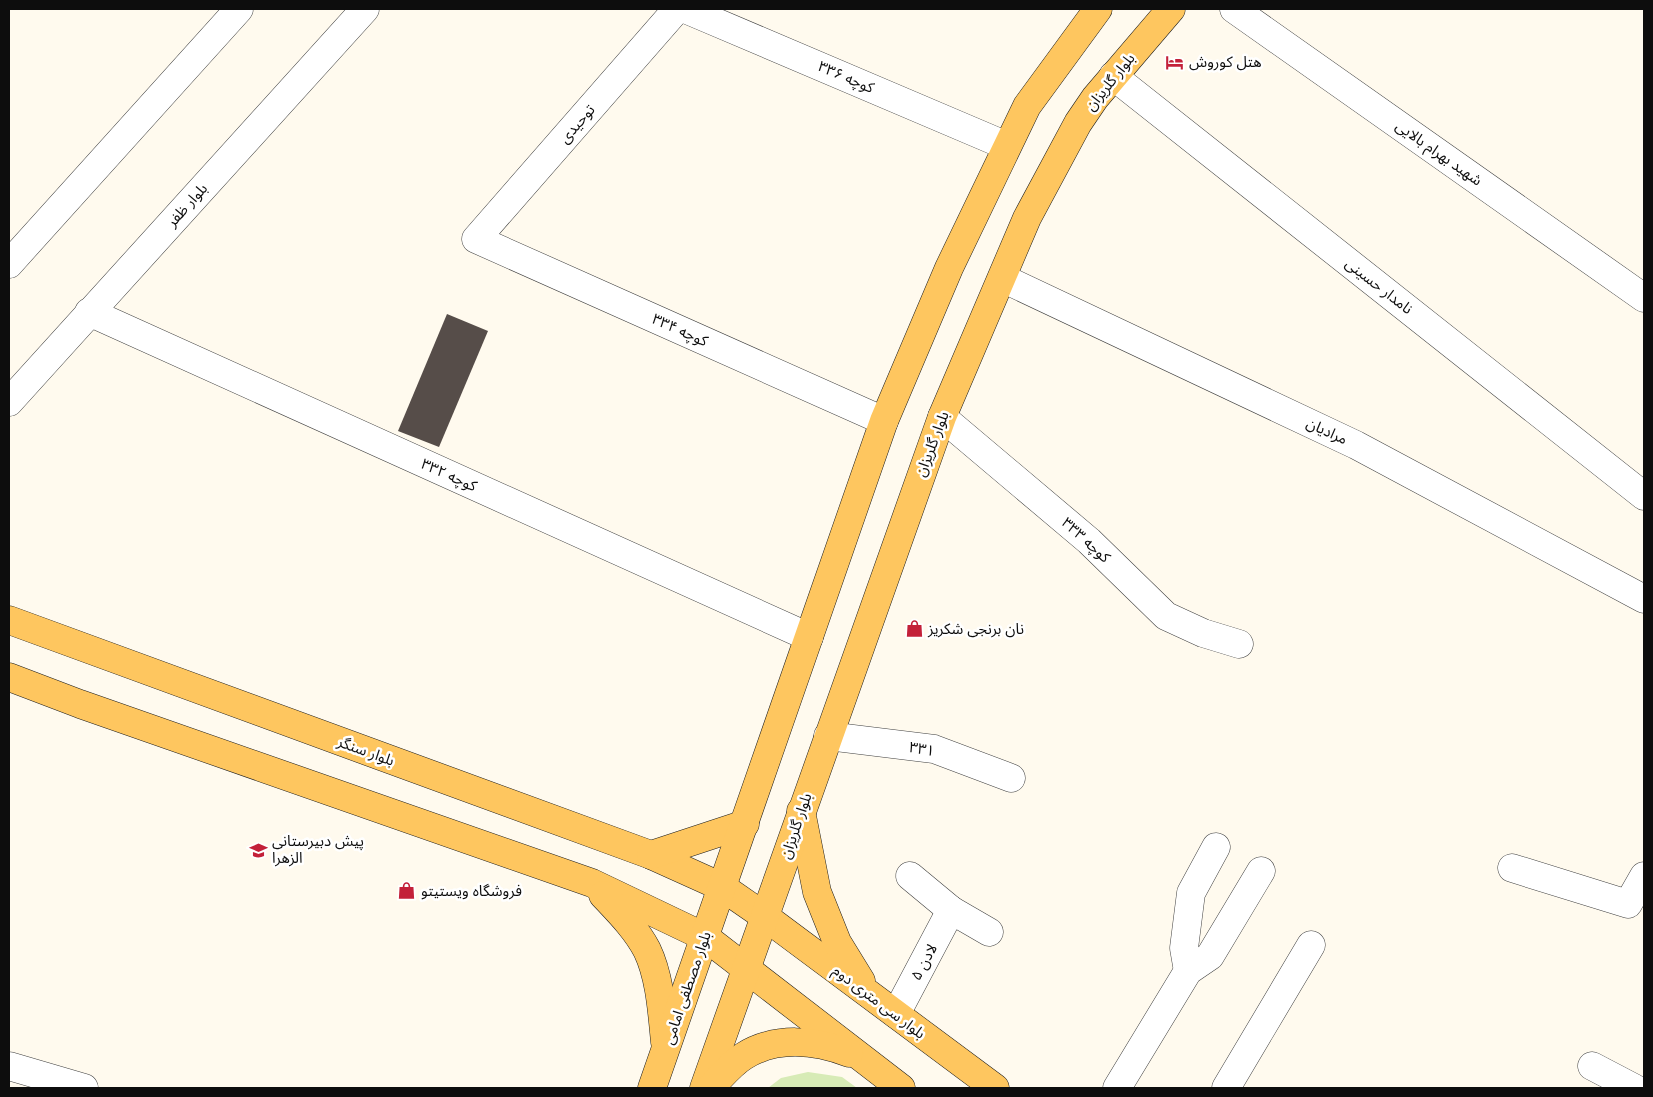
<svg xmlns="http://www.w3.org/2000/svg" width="1653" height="1097" viewBox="0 0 1653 1097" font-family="'Noto Serif','Noto Sans Arabic',serif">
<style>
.green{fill:#d7ebb6}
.building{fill:#564d49}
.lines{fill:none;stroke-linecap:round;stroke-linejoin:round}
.minor-casing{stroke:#404040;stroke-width:29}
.major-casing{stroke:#1e1e1e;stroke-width:29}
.minor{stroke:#fff;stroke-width:28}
.major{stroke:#fec65f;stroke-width:28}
.labels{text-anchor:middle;stroke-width:5;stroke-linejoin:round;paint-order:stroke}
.poi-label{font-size:15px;fill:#0d0d0d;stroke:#fff;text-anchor:start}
.street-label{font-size:15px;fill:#0d0d0d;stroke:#fff}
</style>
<rect width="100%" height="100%" fill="#fffaee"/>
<polygon class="green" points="808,1072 842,1077 857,1088 768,1088 781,1078"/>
<polygon class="building" points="447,314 488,331 439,447 398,431"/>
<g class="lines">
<defs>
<g id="minor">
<polyline points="677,9 476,239 884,421"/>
<polyline points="685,9 1007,146"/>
<polyline points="1234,9 1644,298"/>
<polyline points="1113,76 1644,496"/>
<polyline points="9,264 239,9"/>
<polyline points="1002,278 1356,445 1644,599"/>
<polyline points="89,312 809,637"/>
<polyline points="9,402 365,9"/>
<polyline points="942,417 1089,541 1166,616 1203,633 1239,644"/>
<polyline points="828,736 934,749 1011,778"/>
<polyline points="1512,868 1628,904 1644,876"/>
<polyline points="910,876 951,910"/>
<polyline points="1188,971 1184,948 1191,893 1216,847"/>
<polyline points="896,1014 951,910 989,932"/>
<polyline points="9,1066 84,1088"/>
<polyline points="1592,1066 1634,1088"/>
<polyline points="1117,1088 1188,971 1210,956 1261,871"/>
<polyline points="1226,1088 1311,945"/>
</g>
<g id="major">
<polyline points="9,620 651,855 722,887 764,916 995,1088"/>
<polyline points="9,677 80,704 592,883 705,937 901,1088"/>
<polyline points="801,811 817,892 837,942 861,981"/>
<polyline points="651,855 745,824"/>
<path d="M 603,895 C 619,912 636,929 647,950 C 660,977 662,1012 665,1042"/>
<polyline points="652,1088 884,421 949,268 1027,106 1098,9"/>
<polyline points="704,1088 942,417 1027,218 1078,123 1095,98 1171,9"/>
<path d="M 710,1088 C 721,1077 731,1064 744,1056 C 776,1036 815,1040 849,1053"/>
</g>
</defs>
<use href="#minor" class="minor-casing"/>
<use href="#major" class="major-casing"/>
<use href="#minor" class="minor"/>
<use href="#major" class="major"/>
</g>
<defs>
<symbol id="hotel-bare" viewBox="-9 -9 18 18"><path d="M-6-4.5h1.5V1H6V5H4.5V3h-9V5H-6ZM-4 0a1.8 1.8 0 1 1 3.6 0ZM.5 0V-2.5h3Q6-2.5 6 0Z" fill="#c32039" stroke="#fff" stroke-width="2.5" paint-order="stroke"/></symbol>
<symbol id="shop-bare" viewBox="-9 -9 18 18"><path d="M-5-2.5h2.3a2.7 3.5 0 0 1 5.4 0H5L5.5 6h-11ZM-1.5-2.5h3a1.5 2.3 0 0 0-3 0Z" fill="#c32039" stroke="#fff" stroke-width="2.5" paint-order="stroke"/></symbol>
<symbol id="school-bare" viewBox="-9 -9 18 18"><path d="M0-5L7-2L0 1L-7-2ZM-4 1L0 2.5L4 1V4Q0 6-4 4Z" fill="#c32039" stroke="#fff" stroke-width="2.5" paint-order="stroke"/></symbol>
</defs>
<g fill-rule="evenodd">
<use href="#hotel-bare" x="1162" y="50" width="25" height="25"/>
<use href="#shop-bare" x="902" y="616" width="25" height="25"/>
<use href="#school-bare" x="246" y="838" width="25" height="25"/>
<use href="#shop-bare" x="394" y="878" width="25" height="25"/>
</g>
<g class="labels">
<g class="poi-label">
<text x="1189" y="67">هتل کوروش</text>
<text x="928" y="634">نان برنجی شکریز</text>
<text x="272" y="846">پیش دبیرستانی<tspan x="272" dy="17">الزهرا</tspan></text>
<text x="421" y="896">فروشگاه ویستیتو</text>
</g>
<g class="street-label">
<text transform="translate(846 77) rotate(23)" y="5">کوچه ۳۳۶</text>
<text transform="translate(1110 82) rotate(-51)" y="5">بلوار گلریزان</text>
<text transform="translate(577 124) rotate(-49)" y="5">توحیدی</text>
<text transform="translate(1439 153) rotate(35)" y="5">شهید بهرام بالایی</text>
<text transform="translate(187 205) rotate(-48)" y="5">بلوار ظفر</text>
<text transform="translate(1379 286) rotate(38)" y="5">نامدار حسینی</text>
<text transform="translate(680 330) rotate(24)" y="5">کوچه ۳۳۴</text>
<text transform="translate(1327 431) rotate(25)" y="5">مرادیان</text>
<text transform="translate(932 444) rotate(-69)" y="5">بلوار گلریزان</text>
<text transform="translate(449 475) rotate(24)" y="5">کوچه ۳۳۲</text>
<text transform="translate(1086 540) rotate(42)" y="5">کوچه ۳۳۳</text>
<text transform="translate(922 749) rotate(10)" y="5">۳۳۱</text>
<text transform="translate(366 751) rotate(20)" y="5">بلوار سنگر</text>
<text transform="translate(796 826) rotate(-71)" y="5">بلوار گلریزان</text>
<text transform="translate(924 962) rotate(-62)" y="5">لادن ۵</text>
<text transform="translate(687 988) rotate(-71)" y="5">بلوار مصطفی امامی</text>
<text transform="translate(879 1002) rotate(37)" y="5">بلوار سی متری دوم</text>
</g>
</g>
<rect width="1653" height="1097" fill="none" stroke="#0d0d0d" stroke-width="20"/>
</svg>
